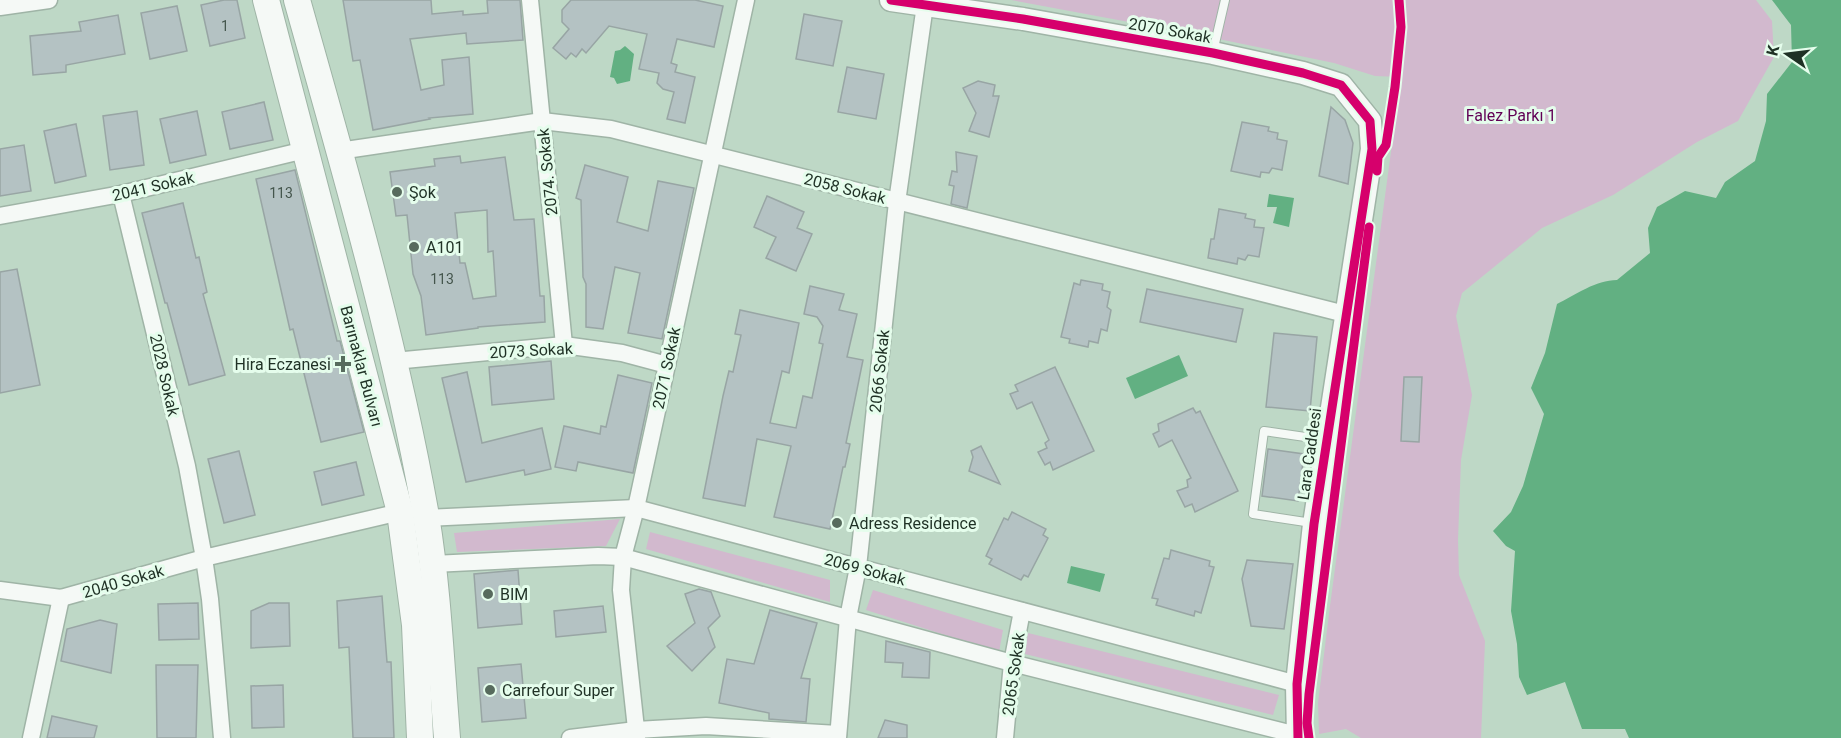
<svg xmlns="http://www.w3.org/2000/svg" width="1841" height="738" viewBox="0 0 1841 738" font-family="Roboto,sans-serif">
<style>
.green{fill:#d2b9ce}
.water{fill:#62b082}
.building{fill:#b4c2c3;stroke:#98a5a4;stroke-width:1.5;fill-rule:evenodd}
.lines{fill:none;stroke-linecap:round;stroke-linejoin:round}
.lane-casing{stroke:#9fb4a6;stroke-width:10}
.street-casing{stroke:#9fb4a6;stroke-width:19}
.secondary-casing{stroke:#9fb4a6;stroke-width:25}
.primary-casing{stroke:#9fb4a6;stroke-width:28}
.lane{stroke:#f5f9f6;stroke-width:8}
.street{stroke:#f5f9f6;stroke-width:16}
.secondary{stroke:#f5f9f6;stroke-width:22}
.primary{stroke:#f5f9f6;stroke-width:26}
.cycleway-casing{stroke:#e5fdec;stroke-width:13}
.cycleway{stroke:#d6006c;stroke-width:9}
.poi-dot{fill:#576b5d;stroke:#e5fdec;stroke-width:2}
.labels{text-anchor:middle;stroke-width:6;stroke-linejoin:round;paint-order:stroke}
.number-label{font-size:14px;fill:#44554c}
.street-label{font-size:16px;fill:#1f3125;stroke:#e5fdec}
.park-label{font-size:16px;fill:#610055;stroke:#e5fdec}
.poi-label{font-size:16px;fill:#1f3125;stroke:#e5fdec;text-anchor:start}
</style>
<rect width="100%" height="100%" fill="#bed8c6"/>
<g class="green">
<polygon points="1011,0 1756,0 1772,21 1774,57 1738,121 1697,142 1613,195 1542,228 1462,293 1456,316 1472,395 1461,460 1458,540 1459,575 1485,641 1481,738 1361,738 1346,729 1319,734 1318,703 1330,606 1401,77 1375,76 1334,63 1204,36"/>
<polygon points="620,519 606,546 457,552 454,533"/>
<polygon points="650,532 830,580 830,602 646,549"/>
<polygon points="873,590 1003,630 999,652 866,610"/>
<polygon points="1028,633 1279,695 1273,715 1025,654"/>
</g>
<g class="water">
<path d="M 1772,0 L 1841,0 L 1841,738 L 1629,738 L 1625,729 L 1582,729 L 1565,682 L 1527,695 L 1519,677 L 1517,644 L 1511,611 L 1515,551 L 1506,546 L 1493,531 L 1511,512 L 1523,486 L 1544,414 L 1531,388 L 1545,353 L 1557,304 C 1575,295 1596,280 1617,280 L 1650,253 L 1648,228 L 1657,207 L 1685,191 L 1716,198 L 1725,182 L 1755,161 L 1766,121 L 1767,94 L 1792,62 L 1791,25 Z"/>
<polygon points="625,46 634,54 630,81 617,84 614,78 610,77 615,51 620,50"/>
<polygon points="1269,194 1294,198 1289,227 1273,223 1277,207 1267,207"/>
<polygon points="1179,355 1188,376 1135,399 1126,378"/>
<polygon points="1071,566 1105,574 1100,592 1067,583"/>
</g>
<g class="building">
<polygon points="224,0 237,0 245,38 210,46 201,5"/>
<polygon points="343,0 431,0 432,14 463,11 463,15 488,13 487,0 520,0 523,40 467,44 466,33 410,39 421,90 444,85 442,60 469,57 473,114 429,118 430,119 373,130 360,60 353,61"/>
<polygon points="571,0 695,0 723,6 714,47 677,39 671,63 677,65 675,72 695,77 685,123 667,119 674,92 663,89 657,83 659,73 639,69 647,34 609,26 586,53 582,49 576,57 571,53 566,59 553,48 569,29 562,22 562,10"/>
<polygon points="177,6 187,51 150,59 141,13"/>
<polygon points="804,14 842,21 833,66 796,59"/>
<polygon points="118,15 125,54 66,65 66,72 33,75 30,36 81,31 79,22"/>
<polygon points="847,67 884,74 876,119 838,112"/>
<polygon points="978,81 995,85 993,96 999,96 989,137 969,131 976,113 963,88"/>
<polygon points="264,102 273,140 230,149 222,112"/>
<polygon points="1331,107 1345,120 1353,143 1348,184 1319,176"/>
<polygon points="137,111 144,165 110,170 103,116"/>
<polygon points="197,111 206,155 170,163 160,119"/>
<polygon points="1242,122 1269,127 1268,131 1278,133 1277,139 1287,141 1282,170 1272,168 1269,173 1261,172 1260,177 1231,171"/>
<polygon points="76,124 86,176 55,183 44,131"/>
<polygon points="24,145 31,191 0,196 0,149"/>
<polygon points="956,152 977,156 967,208 951,204 954,186 949,185 952,171 957,172"/>
<path d="M 460,156 L 461,163 L 505,157 L 514,220 L 534,219 L 540,296 L 544,296 L 545,322 L 478,327 L 478,328 L 426,335 L 421,296 L 413,274 L 407,215 L 396,216 L 390,172 L 435,166 L 434,159 ZM 487,210 L 488,252 L 493,251 L 496,296 L 473,299 L 465,263 L 460,263 L 455,213 Z"/>
<polygon points="585,165 628,177 617,222 648,231 658,181 694,188 662,339 628,333 640,273 615,267 603,329 586,327 586,284 583,277 581,200 576,198"/>
<polygon points="295,170 337,341 340,341 364,432 321,442 293,329 290,330 256,179"/>
<polygon points="767,196 804,212 797,228 812,234 796,271 766,258 776,237 754,227"/>
<polygon points="183,203 196,258 199,257 207,292 203,294 225,375 189,385 167,303 165,303 142,213"/>
<polygon points="1219,209 1246,214 1245,218 1255,220 1254,227 1264,228 1259,257 1248,255 1245,260 1238,258 1237,264 1208,258 1211,239 1214,239"/>
<polygon points="17,269 40,385 0,393 0,272"/>
<polygon points="1081,280 1103,284 1102,290 1110,292 1107,307 1111,310 1107,331 1101,329 1098,343 1089,341 1088,347 1069,343 1070,339 1061,337 1074,283 1080,285"/>
<polygon points="810,286 844,294 839,310 857,314 847,357 863,360 846,443 850,444 845,467 843,467 830,529 774,517 791,446 757,439 745,506 703,498 723,396 729,371 733,372 741,335 735,334 740,310 799,323 789,373 782,371 770,423 796,428 803,396 812,398 823,344 819,343 823,326 817,317 804,314"/>
<polygon points="1147,289 1243,309 1236,342 1140,322"/>
<polygon points="1274,333 1317,337 1310,411 1266,407"/>
<polygon points="551,361 554,399 492,405 489,367"/>
<polygon points="1055,367 1094,451 1053,470 1050,462 1045,465 1038,452 1047,448 1045,443 1049,440 1032,402 1017,409 1010,394 1018,391 1015,385"/>
<polygon points="467,372 482,443 542,428 551,469 525,475 524,470 466,482 442,378"/>
<polygon points="618,375 652,383 633,473 578,462 576,471 555,467 564,426 600,434 601,426 606,427"/>
<polygon points="1404,377 1422,377 1419,442 1401,441"/>
<polygon points="1193,408 1196,413 1200,411 1238,491 1195,512 1192,504 1185,507 1177,491 1188,487 1187,480 1191,478 1172,440 1159,447 1153,434 1159,431 1158,424"/>
<polygon points="981,446 1000,484 969,471 973,457 971,451"/>
<polygon points="1268,449 1304,454 1298,501 1262,496"/>
<polygon points="239,451 255,515 224,523 208,459"/>
<polygon points="356,462 364,495 322,505 314,472"/>
<polygon points="1012,512 1046,529 1043,535 1048,538 1028,577 1024,575 1021,580 989,564 992,559 986,556 1004,518 1008,520"/>
<polygon points="1171,550 1210,561 1209,566 1214,567 1201,613 1195,611 1194,616 1156,605 1158,599 1152,598 1164,558 1169,559"/>
<polygon points="1247,560 1293,564 1284,629 1251,626 1242,579"/>
<polygon points="518,570 522,624 478,628 474,574"/>
<polygon points="699,589 711,592 720,616 708,628 715,647 692,671 667,646 695,623 685,594"/>
<polygon points="382,596 387,662 391,662 394,738 353,738 349,647 339,648 337,601"/>
<polygon points="198,603 199,639 159,640 158,604"/>
<polygon points="269,603 289,603 290,646 251,648 251,611"/>
<polygon points="603,606 606,632 556,637 554,611"/>
<polygon points="770,610 817,623 801,678 810,679 806,722 769,719 769,713 719,703 727,659 754,664"/>
<polygon points="100,620 117,624 111,673 61,661 67,629"/>
<polygon points="886,641 930,652 929,678 902,677 903,663 885,662"/>
<polygon points="521,664 526,718 482,722 478,668"/>
<polygon points="156,665 198,665 196,738 157,738"/>
<polygon points="283,685 284,727 252,728 251,686"/>
<polygon points="52,716 97,726 94,738 47,738"/>
<polygon points="885,720 907,725 907,738 878,738"/>
</g>
<g class="lines">
<defs>
<g id="lane">
<polyline points="1213,52 1225,0"/>
<polyline points="1312,523 1253,514 1264,431 1326,440"/>
</g>
<g id="street">
<polyline points="530,0 564,345"/>
<polyline points="0,7 49,0"/>
<polyline points="339,151 542,121 611,129 1345,314"/>
<polyline points="121,194 187,466 204,558 400,512"/>
<polyline points="0,216 121,194 305,150"/>
<polyline points="394,361 564,345 622,353 667,365"/>
<polyline points="426,518 636,508 1297,684"/>
<polyline points="433,564 598,556 623,557 1012,663 1297,735"/>
<polyline points="0,590 61,598 204,558 210,599 222,738"/>
<polyline points="31,738 61,598"/>
<polyline points="570,738 636,730 706,726 838,734"/>
<polyline points="637,738 621,590 623,557 636,508 746,0"/>
<polyline points="838,738 848,618 858,567 897,202 925,5"/>
<polyline points="1005,738 1012,663 1022,611"/>
</g>
<polyline id="secondary" points="891,0 1023,19 1213,53 1303,73 1341,85 1370,121 1372,149 1314,524 1297,684 1298,738"/>
<g id="primary">
<polyline points="266,0 400,512 415,625 420,738"/>
<path d="M 297,0 C 345,171 395,341 426,516 C 438,589 441,664 447,738"/>
</g>
</defs>
<use href="#lane" class="lane-casing"/>
<use href="#street" class="street-casing"/>
<use href="#secondary" class="secondary-casing"/>
<use href="#primary" class="primary-casing"/>
<use href="#lane" class="lane"/>
<use href="#street" class="street"/>
<use href="#secondary" class="secondary"/>
<use href="#primary" class="primary"/>
<defs>
<g id="cycleway">
<polyline points="891,0 1023,19 1213,53 1303,73 1341,85 1370,121 1372,149 1314,524 1297,684 1298,738"/>
<polyline points="1377,171 1378,157 1386,145 1395,87 1401,27 1399,0"/>
<polyline points="1309,738 1307,723 1309,694 1369,227"/>
</g>
</defs>
<use href="#cycleway" class="cycleway-casing"/>
<use href="#cycleway" class="cycleway"/>
</g>
<g class="poi-dot">
<circle cx="397" cy="192" r="6"/>
<circle cx="414" cy="247" r="6"/>
<path d="M340 355h6v6h6v6h-6v6h-6v-6h-6v-6h6z"/>
<circle cx="837" cy="523" r="6"/>
<circle cx="488" cy="594" r="6"/>
<circle cx="490" cy="690" r="6"/>
</g>
<g class="labels">
<g class="number-label">
<text x="225" y="31">1</text>
<text x="281" y="198">113</text>
<text x="442" y="284">113</text>
</g>
<g class="street-label">
<text transform="translate(1170 30) rotate(10)" y="6">2070 Sokak</text>
<text transform="translate(547 172) rotate(-96)" y="6">2074. Sokak</text>
<text transform="translate(153 186) rotate(-13)" y="6">2041 Sokak</text>
<text transform="translate(845 188) rotate(14)" y="6">2058 Sokak</text>
<text transform="translate(531 350) rotate(-3)" y="6">2073 Sokak</text>
<text transform="translate(362 366) rotate(75)" y="6">Barınaklar Bulvarı</text>
<text transform="translate(666 368) rotate(-78)" y="6">2071 Sokak</text>
<text transform="translate(879 371) rotate(-84)" y="6">2066 Sokak</text>
<text transform="translate(165 375) rotate(77)" y="6">2028 Sokak</text>
<text transform="translate(1309 454) rotate(-82)" y="6">Lara Caddesi</text>
<text transform="translate(865 569) rotate(15)" y="6">2069 Sokak</text>
<text transform="translate(123 581) rotate(-16)" y="6">2040 Sokak</text>
<text transform="translate(1013 674) rotate(-82)" y="6">2065 Sokak</text>
</g>
<g class="park-label">
<text x="1511" y="121">Falez Parkı 1</text>
</g>
<g class="poi-label">
<text x="409" y="198">Şok</text>
<text x="426" y="253">A101</text>
<text x="331" y="370" text-anchor="end">Hira Eczanesi</text>
<text x="849" y="529">Adress Residence</text>
<text x="500" y="600">BIM</text>
<text x="502" y="696">Carrefour Super</text>
</g>
</g>
<g transform="translate(1787 54) rotate(284)" stroke="#e5fdec" stroke-width="4.5" paint-order="stroke">
<path d="M0-4.5L10 22L0 15L-10 22Z" fill="#1f3125"/>
<text y="-9" font-size="16" font-weight="bold" text-anchor="middle" fill="#1f3125">K</text>
</g>
</svg>
